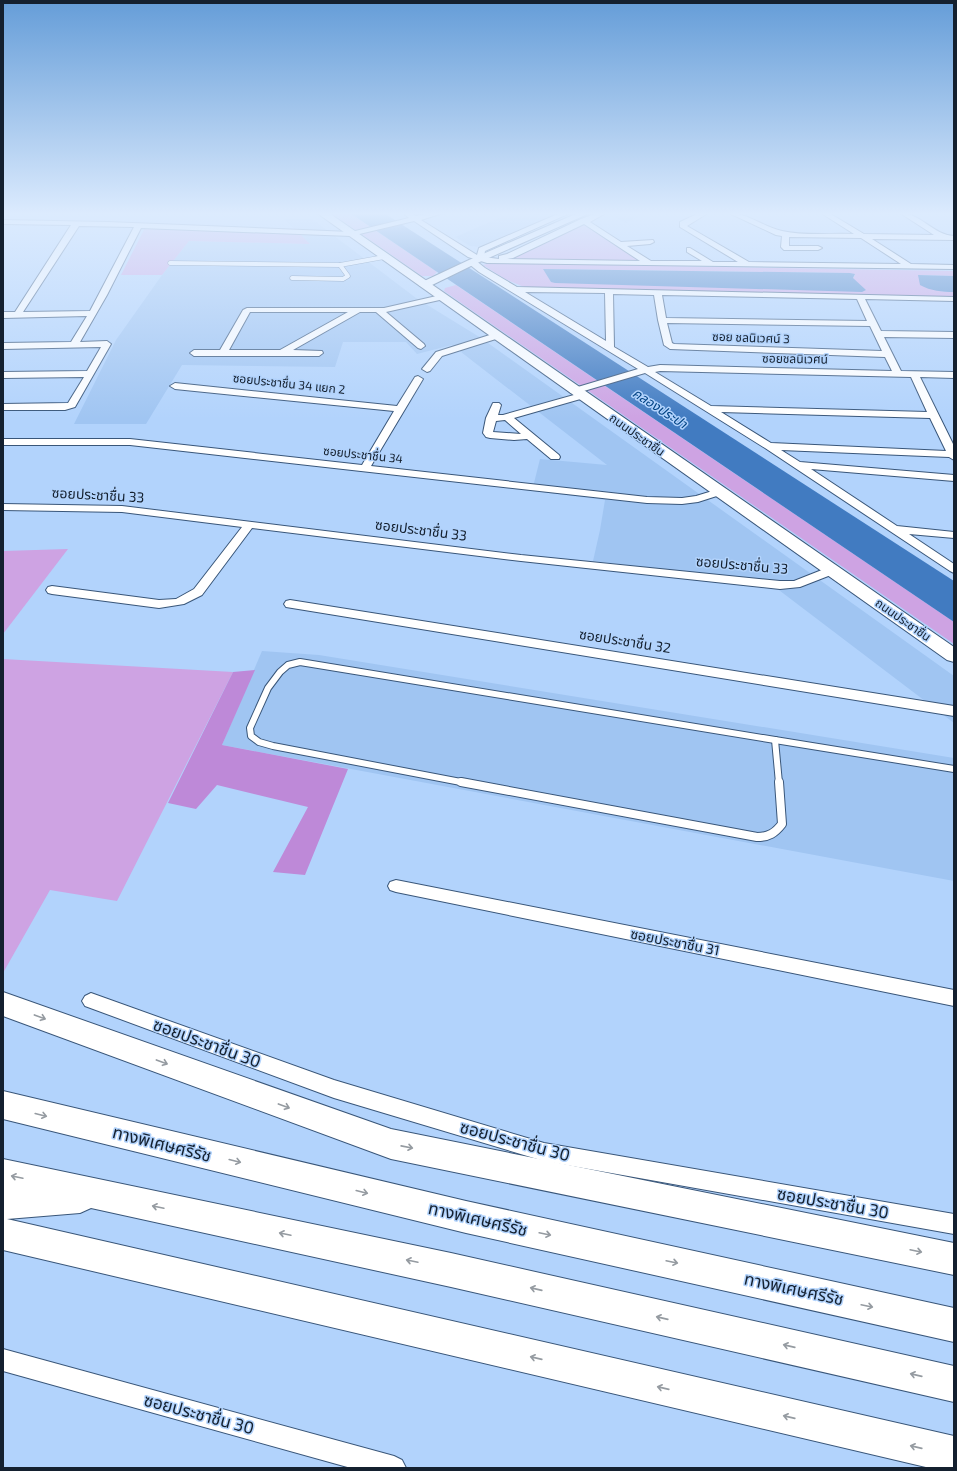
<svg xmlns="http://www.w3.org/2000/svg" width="957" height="1471" viewBox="0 0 957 1471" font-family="'Exo 2','Noto Sans Thai',sans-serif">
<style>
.built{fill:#a0c5f2}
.green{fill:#cea3e3;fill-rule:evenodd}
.forest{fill:#be89d8}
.water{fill:#417bc1}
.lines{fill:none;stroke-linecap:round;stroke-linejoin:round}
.service-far2-casing{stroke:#395679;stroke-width:5}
.service-far1-casing{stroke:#395679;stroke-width:8}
.service-casing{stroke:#395679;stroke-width:10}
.minor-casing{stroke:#395679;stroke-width:2}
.tertiary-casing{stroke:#395679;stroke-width:2}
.secondary-casing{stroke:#395679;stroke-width:2}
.motorway-casing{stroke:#395679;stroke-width:2}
.service-far2{stroke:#fff;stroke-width:4}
.service-far1{stroke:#fff;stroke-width:6}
.service{stroke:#fff;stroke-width:8}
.minor{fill:#fff;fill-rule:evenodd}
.tertiary{fill:#fff;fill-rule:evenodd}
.secondary{fill:#fff;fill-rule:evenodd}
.motorway{fill:#fff;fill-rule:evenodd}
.oneway{stroke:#959ba1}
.labels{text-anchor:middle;stroke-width:3;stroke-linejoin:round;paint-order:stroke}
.far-street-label{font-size:12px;fill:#14202f;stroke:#b2d3fc}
.far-water-label{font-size:13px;font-style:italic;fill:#034485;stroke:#b2d3fc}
.street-label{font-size:14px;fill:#14202f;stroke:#b2d3fc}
.near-street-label{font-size:17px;fill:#14202f;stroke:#b2d3fc}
</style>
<rect width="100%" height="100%" fill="#b2d3fc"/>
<g class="built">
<polygon points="511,213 563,213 482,247 470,246 455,237"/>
<polygon points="607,213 647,213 626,223"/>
<polygon points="284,219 312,219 416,298 481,338 954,676 954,723 767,581 593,561 600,530 605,500 532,491 540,459 607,465 452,345 417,354 406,342 343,342 335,367 182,365 146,424 74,424 116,340 162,275 189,241 310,244"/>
<polygon points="262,651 319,655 954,758 954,881 222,745"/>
</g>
<g class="green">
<polygon points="331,213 350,213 437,272 433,276 422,276"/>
<polygon points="584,224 645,262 507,260"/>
<polygon points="148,227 300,234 310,244 189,241 162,275 121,275 145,228"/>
<path d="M 491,263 L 954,271 L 954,276 L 918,275 L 938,291 L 954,292 L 954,297 L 549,289 L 524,287 L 505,279 L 483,265 ZM 544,269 L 850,273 L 855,275 L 853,278 L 551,282 Z"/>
<polygon points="456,285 954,622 954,644 444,291 445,288"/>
<polygon points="68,549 3,634 3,551"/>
<polygon points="3,659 233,672 117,901 50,890 3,973"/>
</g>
<polygon class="forest" points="255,670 222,745 348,769 305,875 273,872 308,807 217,785 196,809 168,803 233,672"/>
<g class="water">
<polygon points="350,213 384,213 954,581 954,622"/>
<polygon points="543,269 850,273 855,274 853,278 866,290 862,292 555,283 551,282"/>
<path d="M 918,275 L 954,276 L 954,292 C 942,292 931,291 920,285 Z"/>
</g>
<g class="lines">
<defs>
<g id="service-far2">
<polyline points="170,263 340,265 384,257"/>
<polyline points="292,278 343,279 348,276 340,265"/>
</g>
<g id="service-far1">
<polyline points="775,740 954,769"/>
<polyline points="775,740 779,783"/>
<polyline points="466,783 273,746 259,742 251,736 250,728 268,688 280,672 288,665 300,662 775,740"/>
</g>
<path id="service" d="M 461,782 L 757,837 C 769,837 775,833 782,824 L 779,782"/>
<g id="minor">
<path d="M 403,213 L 411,213 L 416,216 L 430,213 L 443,213 L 421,220 L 477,255 L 479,248 L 560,213 L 570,213 L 485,251 L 484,257 L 499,259 L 499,256 L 507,254 L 581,219 L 597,213 L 606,213 L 590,222 L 621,242 L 653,240 L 654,242 L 650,244 L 627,246 L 651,261 L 702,261 L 687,252 L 687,248 L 690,248 L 713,262 L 738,262 L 680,227 L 680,222 L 699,213 L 708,213 L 687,226 L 749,262 L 901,264 L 861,238 L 789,237 L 789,246 L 818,246 L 822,248 L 818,250 L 784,250 L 781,247 L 782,236 L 776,235 L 729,213 C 748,213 763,227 782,231 C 804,236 830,233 854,234 L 821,213 L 829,213 L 864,234 L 934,235 L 900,213 C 921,213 933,235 954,236 L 954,240 L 872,239 L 911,264 L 954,265 L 954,269 L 487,263 L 468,257 L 414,221 L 351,236 L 141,228 L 107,295 L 80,342 L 107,341 L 111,344 L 75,407 L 65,410 L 3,410 L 3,404 L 68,403 L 84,377 L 3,378 L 3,372 L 87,371 L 101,347 L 3,349 L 3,343 L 71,342 L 87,316 L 3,318 L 3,312 L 15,312 L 71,225 L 3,224 L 3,220 L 108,222 L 351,232 L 409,218 ZM 584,224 L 640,261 L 507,259 L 513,258 ZM 79,226 L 134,227 L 90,311 L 23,312 Z"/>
<path d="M 469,260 L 475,260 L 485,268 L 517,287 L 954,297 L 954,301 L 865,299 L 881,331 L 954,332 L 954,338 L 884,337 L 901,371 L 954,372 L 954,378 L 920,377 L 954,446 L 954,460 L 949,457 L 781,450 L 800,462 L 954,475 L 954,481 L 811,469 L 897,526 L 954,532 L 954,538 L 909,534 L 954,564 L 954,573 L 950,571 L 765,448 L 645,373 L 577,393 L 571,393 L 569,391 L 571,389 L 638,369 L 479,272 L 469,264 ZM 525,292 L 605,293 L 606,341 ZM 613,294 L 654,295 L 658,320 L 664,345 L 670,349 L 885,357 L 892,371 L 660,365 L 648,367 L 614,347 ZM 662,295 L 857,299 L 867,321 L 666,318 ZM 667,323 L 870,326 L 882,351 L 674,344 L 672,343 ZM 660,371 L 911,377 L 927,412 L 711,406 L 655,372 ZM 721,412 L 930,418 L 946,451 L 771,443 Z"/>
<path d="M 441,295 L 445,297 L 444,299 L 386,312 L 424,344 L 425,346 L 421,349 L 418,348 L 376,312 L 360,312 L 293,350 L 322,351 L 323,353 L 319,356 L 194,356 L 190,353 L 194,350 L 220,350 L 243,310 L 247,308 L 384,308 ZM 250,312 L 348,312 L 280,350 L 229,350 Z"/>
<polygon points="496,333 499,334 500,336 499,338 442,356 430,371 427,372 422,369 436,352"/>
<polygon points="418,376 423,379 371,466 647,497 682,498 696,496 719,489 724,492 723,494 698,502 682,504 647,503 130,445 3,445 3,439 130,439 362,465 394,411 175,389 170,386 175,383 397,406 415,377"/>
<path d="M 581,393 L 584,394 L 586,396 L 584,398 L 514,418 L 559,455 L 560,457 L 559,459 L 551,459 L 527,439 L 514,440 L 490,438 L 486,437 L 483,433 L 486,418 L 493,403 L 499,403 L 501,405 L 498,415 L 503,415 ZM 505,420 L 521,434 L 493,432 L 496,421 Z"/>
<polygon points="3,504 122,506 521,555 780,581 794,581 832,566 836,567 838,570 836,573 800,587 780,589 521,561 252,528 202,595 184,604 159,608 52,594 48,593 46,590 48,587 52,586 159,600 176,599 194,589 242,527 122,512 3,510"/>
<polygon points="290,600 954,706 954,716 286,607 284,604 286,601"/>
<polygon points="396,880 954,990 954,1006 396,892 390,890 388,886 390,882"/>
<polygon points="91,993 334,1080 544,1143 954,1214 954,1234 544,1161 334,1098 85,1006 82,1001 85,996"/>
<polygon points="3,1349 394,1456 402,1460 406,1468 351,1468 3,1371"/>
</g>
<polygon id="tertiary" points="578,213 590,213 475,264 428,287 424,288 419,285 420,283 469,260"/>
<polygon id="secondary" points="317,213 329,213 954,647 954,662 947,660"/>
<g id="motorway">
<polygon points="3,992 391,1129 954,1243 954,1275 391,1159 3,1016"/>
<polygon points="3,1091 466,1201 954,1308 954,1342 466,1233 3,1119"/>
<polygon points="3,1159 451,1253 954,1366 954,1402 451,1287 91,1208 80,1213 7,1219 954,1436 954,1468 930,1468 3,1250"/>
</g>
</defs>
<use href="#service-far2" class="service-far2-casing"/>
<use href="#service-far1" class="service-far1-casing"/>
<use href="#service" class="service-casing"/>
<use href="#minor" class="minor-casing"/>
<use href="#tertiary" class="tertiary-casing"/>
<use href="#secondary" class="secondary-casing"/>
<use href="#motorway" class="motorway-casing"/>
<use href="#service-far2" class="service-far2"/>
<use href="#service-far1" class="service-far1"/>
<use href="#service" class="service"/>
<use href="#minor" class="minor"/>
<use href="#tertiary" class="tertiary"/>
<use href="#secondary" class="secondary"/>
<use href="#motorway" class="motorway"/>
</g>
<defs><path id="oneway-shaft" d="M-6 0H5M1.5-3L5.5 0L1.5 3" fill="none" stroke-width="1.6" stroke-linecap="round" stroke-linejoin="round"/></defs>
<g class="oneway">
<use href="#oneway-shaft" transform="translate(40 1017) rotate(20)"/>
<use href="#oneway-shaft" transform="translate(162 1062) rotate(20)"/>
<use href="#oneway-shaft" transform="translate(284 1106) rotate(20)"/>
<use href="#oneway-shaft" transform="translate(41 1115) rotate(14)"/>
<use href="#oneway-shaft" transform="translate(407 1147) rotate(11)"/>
<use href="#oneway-shaft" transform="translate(235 1161) rotate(14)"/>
<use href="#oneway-shaft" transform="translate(17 1177) rotate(-168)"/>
<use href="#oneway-shaft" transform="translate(362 1192) rotate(14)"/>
<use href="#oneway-shaft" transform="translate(158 1207) rotate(-168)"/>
<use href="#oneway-shaft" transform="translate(285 1234) rotate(-168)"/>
<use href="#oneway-shaft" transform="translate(545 1234) rotate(12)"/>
<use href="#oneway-shaft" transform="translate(916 1251) rotate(12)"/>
<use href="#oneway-shaft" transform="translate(412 1261) rotate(-168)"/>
<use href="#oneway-shaft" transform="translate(672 1262) rotate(12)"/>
<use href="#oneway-shaft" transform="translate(536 1289) rotate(-167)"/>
<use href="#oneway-shaft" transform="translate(867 1306) rotate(12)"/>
<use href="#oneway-shaft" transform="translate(662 1318) rotate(-167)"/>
<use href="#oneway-shaft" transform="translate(789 1346) rotate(-167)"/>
<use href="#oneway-shaft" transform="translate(536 1358) rotate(-167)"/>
<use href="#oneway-shaft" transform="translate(916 1375) rotate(-167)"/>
<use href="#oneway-shaft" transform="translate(663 1388) rotate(-167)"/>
<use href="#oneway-shaft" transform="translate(789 1417) rotate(-167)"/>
<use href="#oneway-shaft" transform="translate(916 1447) rotate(-167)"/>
</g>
<linearGradient id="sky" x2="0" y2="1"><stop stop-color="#659dd8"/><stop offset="0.51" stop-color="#dcebfe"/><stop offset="1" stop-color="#dcebfe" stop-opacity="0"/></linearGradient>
<rect width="957" height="419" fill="url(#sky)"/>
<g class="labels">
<g class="far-street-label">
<text transform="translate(751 338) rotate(2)" y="4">ซอย ชลนิเวศน์ 3</text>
<text transform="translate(795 359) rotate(1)" y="4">ซอยชลนิเวศน์</text>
<text transform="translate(289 384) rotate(6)" y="4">ซอยประชาชื่น 34 แยก 2</text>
<text transform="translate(637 435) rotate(35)" y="4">ถนนประชาชื่น</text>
<text transform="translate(363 455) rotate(6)" y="4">ซอยประชาชื่น 34</text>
<text transform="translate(903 620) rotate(35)" y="4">ถนนประชาชื่น</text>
</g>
<g class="far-water-label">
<text transform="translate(660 408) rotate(33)" y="5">คลองประปา</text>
</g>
<g class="street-label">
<text transform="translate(98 495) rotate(3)" y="5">ซอยประชาชื่น 33</text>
<text transform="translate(421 530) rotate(7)" y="5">ซอยประชาชื่น 33</text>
<text transform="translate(742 565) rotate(5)" y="5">ซอยประชาชื่น 33</text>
<text transform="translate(625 641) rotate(9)" y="5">ซอยประชาชื่น 32</text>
<text transform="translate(675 942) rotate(11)" y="5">ซอยประชาชื่น 31</text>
</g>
<g class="near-street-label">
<text transform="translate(207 1043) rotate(20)" y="6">ซอยประชาชื่น 30</text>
<text transform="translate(515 1141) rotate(15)" y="6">ซอยประชาชื่น 30</text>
<text transform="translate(162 1144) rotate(14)" y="6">ทางพิเศษศรีรัช</text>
<text transform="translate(833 1203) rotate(10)" y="6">ซอยประชาชื่น 30</text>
<text transform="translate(478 1219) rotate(13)" y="6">ทางพิเศษศรีรัช</text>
<text transform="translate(794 1289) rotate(12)" y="6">ทางพิเศษศรีรัช</text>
<text transform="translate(199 1414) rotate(15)" y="6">ซอยประชาชื่น 30</text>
</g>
</g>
<rect width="957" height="1471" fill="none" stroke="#14202f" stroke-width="8"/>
</svg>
